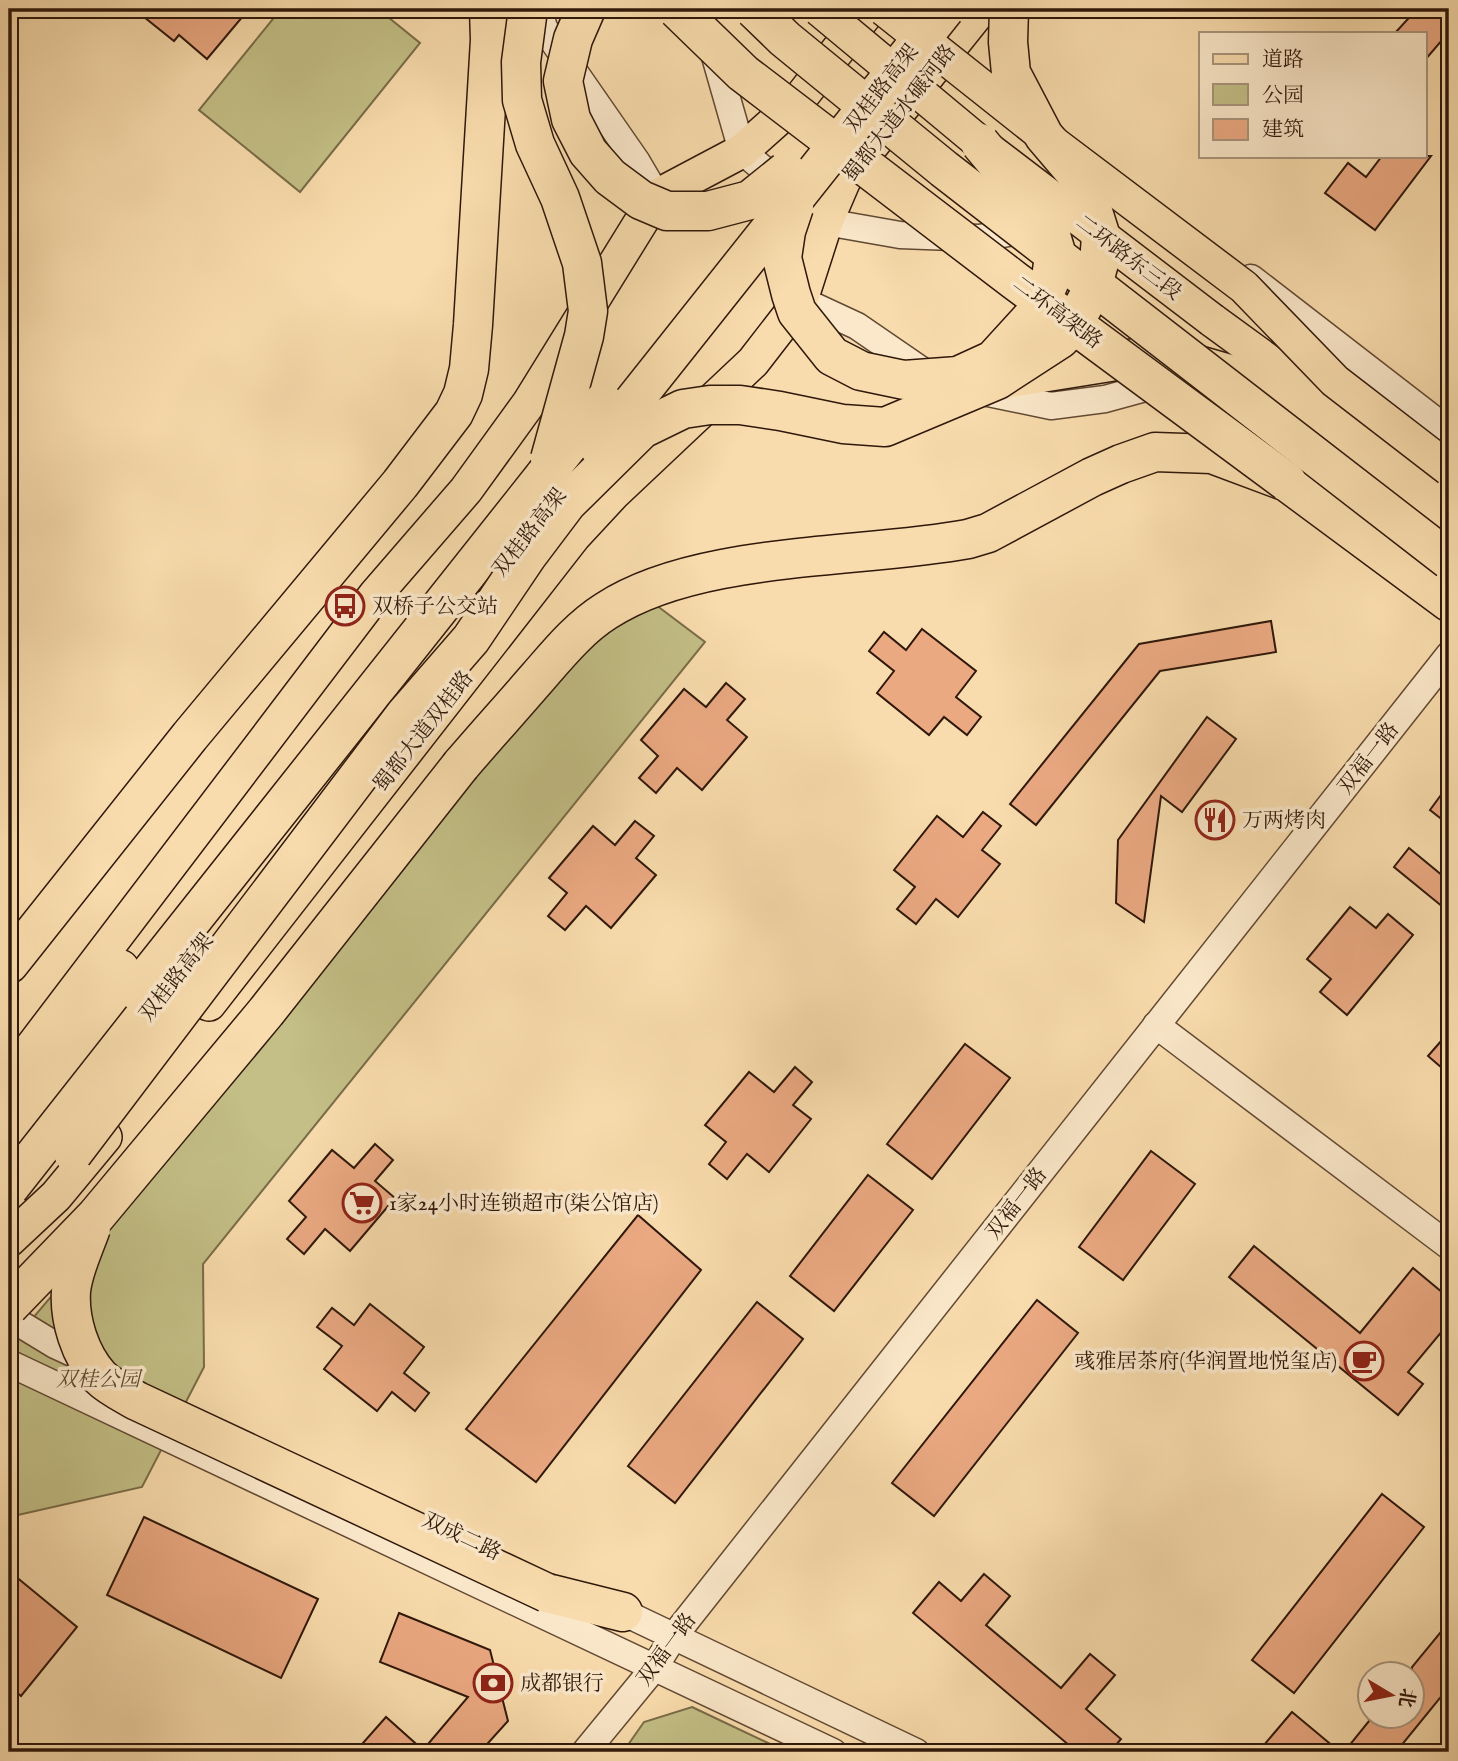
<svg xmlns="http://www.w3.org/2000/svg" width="1458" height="1761" viewBox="0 0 1458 1761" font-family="'IM FELL English','Noto Serif SC',serif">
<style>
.green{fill:#c3bf86;stroke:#796c48;stroke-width:2}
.building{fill:#eba982;stroke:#2f180a;stroke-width:2}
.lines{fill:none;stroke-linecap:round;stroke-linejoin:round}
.minor-casing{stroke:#624933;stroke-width:29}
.major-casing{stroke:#2f180a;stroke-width:36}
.highway-casing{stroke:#2f180a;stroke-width:41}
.minor{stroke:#fbe8ca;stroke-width:26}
.major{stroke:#f9dcad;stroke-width:33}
.highway{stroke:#f9dcad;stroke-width:38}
.major-bridge-casing{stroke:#2f180a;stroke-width:36;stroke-linecap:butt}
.highway-bridge-casing{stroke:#2f180a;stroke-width:41;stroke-linecap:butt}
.major-bridge{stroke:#f9dcad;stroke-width:33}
.highway-bridge{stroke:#f9dcad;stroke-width:38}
.labels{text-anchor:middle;stroke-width:7;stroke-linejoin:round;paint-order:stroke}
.street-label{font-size:21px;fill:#2f180a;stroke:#fbe8ca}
.poi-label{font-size:21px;fill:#2f180a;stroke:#fbe8ca;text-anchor:start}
.park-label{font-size:21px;font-style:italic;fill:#5b4a2f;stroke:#fbe8ca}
</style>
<rect width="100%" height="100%" fill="#f9dcad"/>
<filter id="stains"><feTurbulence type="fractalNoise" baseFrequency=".00286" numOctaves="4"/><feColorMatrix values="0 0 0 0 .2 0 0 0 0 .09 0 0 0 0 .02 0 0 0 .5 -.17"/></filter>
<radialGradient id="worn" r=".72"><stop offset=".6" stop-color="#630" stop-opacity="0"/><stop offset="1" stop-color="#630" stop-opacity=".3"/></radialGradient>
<g class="green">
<polygon points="281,9 378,9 420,43 300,192 199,110"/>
<polygon points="656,605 705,642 203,1264 204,1367 142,1487 9,1517 9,1346 101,1238 551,684 595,638"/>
<polygon points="692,1707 787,1752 623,1752 644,1722"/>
</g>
<g class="building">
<polygon points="134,9 249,9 207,59 179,35 174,41"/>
<polygon points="1417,9 1449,9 1449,32 1425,60 1425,33 1395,33"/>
<polygon points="1382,156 1431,156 1375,230 1325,193 1348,163 1366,177"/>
<polygon points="1271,621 1276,652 1160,671 1036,825 1010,804 1139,644"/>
<polygon points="922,629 976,671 956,697 981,717 967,735 944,717 929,735 877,693 894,671 869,651 884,632 906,650"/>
<polygon points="726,683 745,699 727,720 747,737 702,790 677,768 656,793 639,778 658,756 641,740 684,689 706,707"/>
<polygon points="1207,717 1236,739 1182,812 1161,796 1144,922 1116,903 1118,840"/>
<polygon points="1449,784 1449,825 1430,810"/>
<polygon points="983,812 1001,826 982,850 1000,864 958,917 936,899 916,924 897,909 915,887 894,870 937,816 963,837"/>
<polygon points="635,821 654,836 636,858 656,875 611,928 586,906 565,930 548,916 567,893 549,878 593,826 615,845"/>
<polygon points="1409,848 1449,881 1449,912 1394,867"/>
<polygon points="1350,907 1376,928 1388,914 1413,935 1347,1015 1320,992 1331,979 1307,959"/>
<polygon points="1449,1032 1449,1074 1428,1056"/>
<polygon points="965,1044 1010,1078 932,1179 887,1144"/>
<polygon points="795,1067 812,1082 793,1105 811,1119 769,1172 747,1154 727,1179 709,1164 726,1142 705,1125 749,1072 774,1092"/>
<polygon points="375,1144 393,1160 375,1181 395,1198 350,1251 325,1229 304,1254 287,1239 306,1217 289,1201 332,1150 354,1168"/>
<polygon points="1151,1151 1195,1184 1123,1280 1079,1247"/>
<polygon points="868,1175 913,1210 834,1311 790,1276"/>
<polygon points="638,1215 701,1270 536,1482 466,1429"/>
<polygon points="1254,1246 1360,1333 1413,1268 1449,1298 1449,1323 1408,1372 1423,1384 1398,1415 1229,1277"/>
<polygon points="1037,1300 1078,1333 934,1516 892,1483"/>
<polygon points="757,1302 803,1339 675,1503 628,1466"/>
<polygon points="370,1304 424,1347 404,1373 429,1393 415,1411 392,1392 377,1411 324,1369 342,1346 317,1327 332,1308 354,1325"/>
<polygon points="1382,1494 1424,1527 1294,1693 1252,1660"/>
<polygon points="144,1517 318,1599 281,1678 107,1595"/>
<polygon points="9,1571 77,1627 21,1696 9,1686"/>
<polygon points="984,1574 1010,1596 986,1625 1061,1688 1090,1654 1115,1675 1086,1709 1121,1739 1110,1752 1077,1752 913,1613 939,1582 961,1601"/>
<polygon points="399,1613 490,1650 508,1721 480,1752 355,1752 386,1717 423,1750 468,1697 380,1662"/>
<polygon points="1449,1622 1449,1687 1396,1752 1344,1752 1373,1716 1412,1716 1412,1667"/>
<polygon points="1292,1712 1340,1752 1258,1752"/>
</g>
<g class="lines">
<defs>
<g id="minor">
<polyline points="539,9 544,28 637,162 657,196"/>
<polyline points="712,46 742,151 826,222 900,235 979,238 1032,229"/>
<polyline points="1251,278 1449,431"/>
<polyline points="801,300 857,326 940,383 1051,406 1105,399 1149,387 1242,403"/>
<polyline points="1156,1025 1449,1246"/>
<polyline points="9,1317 55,1345 92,1362"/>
<polyline points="9,1363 833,1752"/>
<polyline points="608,1605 916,1752"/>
<polyline points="585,1752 654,1668 674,1636 1449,655"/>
</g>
<g id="major">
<polyline points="1212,320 1449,493"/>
<polyline points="209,1004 574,536 613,494 753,362 801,300 826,222 844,180 981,9"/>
<polyline points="9,1077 376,594 466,490 529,403 657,196 742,151 798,101 870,9"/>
<polyline points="9,1240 56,1196 105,1137"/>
</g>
<g id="highway">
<polyline points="997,380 1160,354 1250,380 1449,520"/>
<path d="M 461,765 C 486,736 512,707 538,677 C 558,654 579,628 606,611 C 698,551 860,559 968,539 L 988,533 L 1092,477 L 1121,464 L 1155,452 L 1212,454 L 1287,482 L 1449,602"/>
<polyline points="9,964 190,736 400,484 454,413 463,394 469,369 473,325 490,40 489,9"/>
<polyline points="9,1104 120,969"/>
<polyline points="9,1151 545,475"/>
<polyline points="547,1593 623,1612"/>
</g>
</defs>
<use href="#minor" class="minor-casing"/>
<use href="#major" class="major-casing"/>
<use href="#highway" class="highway-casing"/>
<use href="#minor" class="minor"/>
<use href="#major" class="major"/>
<use href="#highway" class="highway"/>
<defs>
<g id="major-bridge">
<polyline points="819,9 980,143 1212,320"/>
<polyline points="884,9 1044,136 1244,287 1335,381 1449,469"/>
</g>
<g id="highway-bridge">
<polyline points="528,9 521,62 522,100 535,144 560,198 582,263 588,311 584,336 550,459"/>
<polyline points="586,9 573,39 563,81 571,119 588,152 610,177 641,200 667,211 708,211 750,200 786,171"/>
<polyline points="677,9 743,73 1014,280 1287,482"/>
<polyline points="754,9 785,39 944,169 1449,560"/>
<polyline points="794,207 786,231 782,258 791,294 797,312 832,356 861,371 904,380 958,376 993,360 1036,313 1051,278 1055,249 1048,225 980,143"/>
<polyline points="598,446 945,9"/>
<polyline points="545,475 603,402"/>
<polyline points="73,1153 405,715 471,639 527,556 567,503 642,429 683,409 710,405 740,405 780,411 843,424 885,427 997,380 1060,339 1073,325 1091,292 1099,263 1101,237 1084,183 1044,136 1011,73 1008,42 1009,9"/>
<polyline points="9,1188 142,1019"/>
<path d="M 91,1228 C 84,1248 73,1270 71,1291 C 69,1320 80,1355 100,1377 C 110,1387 125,1394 137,1401 L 547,1593"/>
<polyline points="9,1306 96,1216 266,1012 461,765"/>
</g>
</defs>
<use href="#major-bridge" class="major-bridge-casing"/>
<use href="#highway-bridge" class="highway-bridge-casing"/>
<use href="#major-bridge" class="major-bridge"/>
<use href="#highway-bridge" class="highway-bridge"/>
</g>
<defs>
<symbol id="bus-ring" viewBox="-11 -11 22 22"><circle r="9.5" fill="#fbe8ca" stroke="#8f2418" stroke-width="1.5"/><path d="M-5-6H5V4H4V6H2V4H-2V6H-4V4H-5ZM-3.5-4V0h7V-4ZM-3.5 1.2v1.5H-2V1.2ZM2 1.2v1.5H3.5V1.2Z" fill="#8f2418"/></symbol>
<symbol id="restaurant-ring" viewBox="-11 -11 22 22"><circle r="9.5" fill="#fbe8ca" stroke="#8f2418" stroke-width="1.5"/><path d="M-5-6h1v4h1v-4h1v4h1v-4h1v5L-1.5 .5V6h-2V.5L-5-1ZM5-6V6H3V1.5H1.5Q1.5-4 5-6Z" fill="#8f2418"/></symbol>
<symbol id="supermarket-ring" viewBox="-11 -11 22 22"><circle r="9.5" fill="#fbe8ca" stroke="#8f2418" stroke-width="1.5"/><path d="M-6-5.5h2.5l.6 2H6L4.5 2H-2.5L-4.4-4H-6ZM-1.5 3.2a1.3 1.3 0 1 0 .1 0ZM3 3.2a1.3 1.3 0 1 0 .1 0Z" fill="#8f2418"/></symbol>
<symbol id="cafe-ring" viewBox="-11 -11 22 22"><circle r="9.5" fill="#fbe8ca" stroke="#8f2418" stroke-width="1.5"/><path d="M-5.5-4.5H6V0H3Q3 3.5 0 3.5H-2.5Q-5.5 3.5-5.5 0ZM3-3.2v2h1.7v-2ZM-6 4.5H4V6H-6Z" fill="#8f2418"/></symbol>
<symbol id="bank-ring" viewBox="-11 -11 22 22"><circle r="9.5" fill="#fbe8ca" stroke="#8f2418" stroke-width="1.5"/><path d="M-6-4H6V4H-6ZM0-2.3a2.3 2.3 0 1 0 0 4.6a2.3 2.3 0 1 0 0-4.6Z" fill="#8f2418"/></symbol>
</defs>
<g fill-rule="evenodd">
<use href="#bus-ring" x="323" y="584" width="44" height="44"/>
<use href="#restaurant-ring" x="1193" y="798" width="44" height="44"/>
<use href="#supermarket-ring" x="340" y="1181" width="44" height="44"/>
<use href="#cafe-ring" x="1342" y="1339" width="44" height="44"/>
<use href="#bank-ring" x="471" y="1661" width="44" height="44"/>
</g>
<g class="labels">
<g class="street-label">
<text transform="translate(881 88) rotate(-52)" y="7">双桂路高架</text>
<text transform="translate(899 113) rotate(-52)" y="7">蜀都大道水碾河路</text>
<text transform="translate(1129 257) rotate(37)" y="7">二环路东三段</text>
<text transform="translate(1058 312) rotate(37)" y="7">二环高架路</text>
<text transform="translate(529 532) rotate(-52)" y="7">双桂路高架</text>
<text transform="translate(423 731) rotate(-52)" y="7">蜀都大道双桂路</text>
<text transform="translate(1368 758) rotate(-52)" y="7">双福一路</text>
<text transform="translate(176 977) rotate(-52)" y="7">双桂路高架</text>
<text transform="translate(1016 1203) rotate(-52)" y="7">双福一路</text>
<text transform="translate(462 1536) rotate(25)" y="7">双成二路</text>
<text transform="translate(666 1649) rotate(-54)" y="7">双福一路</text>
</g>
<g class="poi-label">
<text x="372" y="613">双桥子公交站</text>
<text x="1242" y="827">万两烤肉</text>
<text x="389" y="1210">1家24小时连锁超市(柒公馆店)</text>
<text x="1337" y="1368" text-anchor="end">彧雅居茶府(华润置地悦玺店)</text>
<text x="520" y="1690">成都银行</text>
</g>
<g class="park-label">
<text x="98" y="1386">双桂公园</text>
</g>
</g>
<rect width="1458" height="1761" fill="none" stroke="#f9dcad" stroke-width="35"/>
<rect x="10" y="10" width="1437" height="1740" fill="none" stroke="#2f180a" stroke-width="3.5"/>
<rect x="18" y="18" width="1423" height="1726" fill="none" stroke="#2f180a" stroke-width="2"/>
<rect x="1199" y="32" width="228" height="126" fill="#fbe8ca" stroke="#a9957d" stroke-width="2"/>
<rect x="1213" y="54" width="35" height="10" fill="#f9dcad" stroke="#a9957d" stroke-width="2"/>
<text x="1262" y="66" font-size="21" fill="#2f180a">道路</text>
<rect x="1213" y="84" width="35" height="21" fill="#c3bf86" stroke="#a9957d" stroke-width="2"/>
<text x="1262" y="102" font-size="21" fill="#2f180a">公园</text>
<rect x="1213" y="119" width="35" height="21" fill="#eba982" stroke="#a9957d" stroke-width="2"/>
<text x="1262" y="136" font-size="21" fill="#2f180a">建筑</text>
<g transform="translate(1391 1695) rotate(100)"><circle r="33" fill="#fbe8ca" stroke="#a9957d" stroke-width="2"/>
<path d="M0-5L12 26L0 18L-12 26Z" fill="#8f2418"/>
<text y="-10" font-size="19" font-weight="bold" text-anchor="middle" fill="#2f180a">北</text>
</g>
<rect width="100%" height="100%" filter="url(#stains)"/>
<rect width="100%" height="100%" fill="url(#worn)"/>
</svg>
